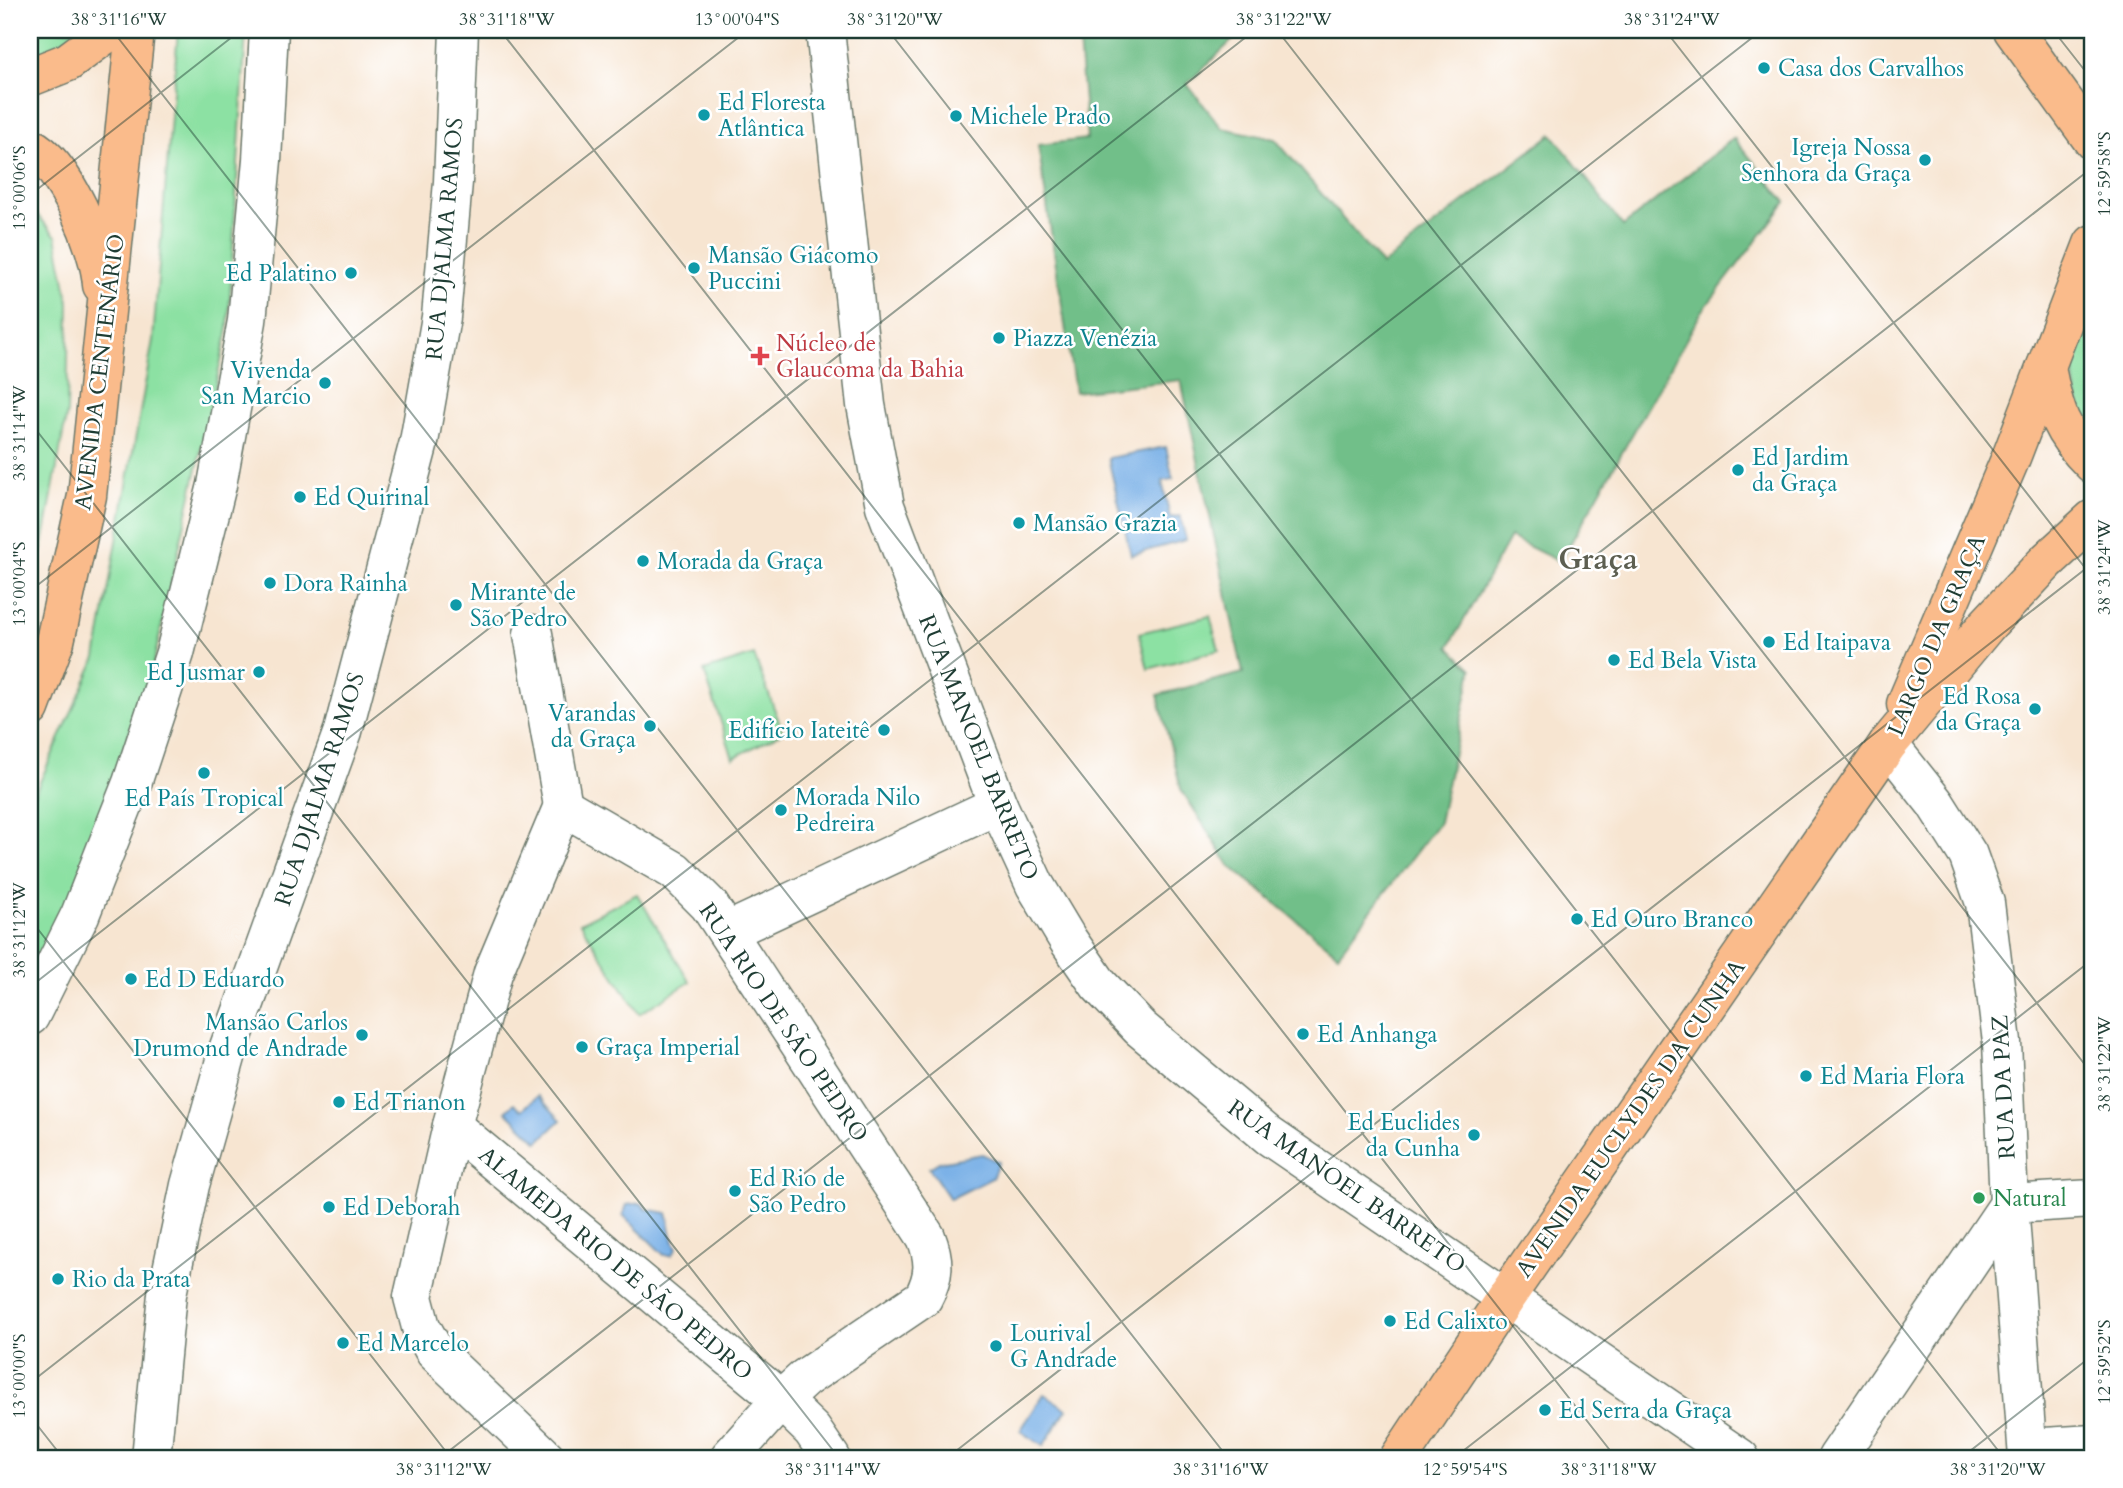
<svg xmlns="http://www.w3.org/2000/svg" width="2123" height="1488" viewBox="0 0 2123 1488" font-family="Cardo,serif">
<style>
.green{fill:#8ce1a3;stroke:#568f6c;stroke-width:2}
.forest{fill:#71bf89;stroke:#487e5e;stroke-width:2}
.water{fill:#76aee6;stroke:#4a768d;stroke-width:2}
.lines{fill:none;stroke-linecap:round;stroke-linejoin:round}
.minor-casing{stroke:#6b786b;stroke-width:41}
.major-casing{stroke:#6b786b;stroke-width:41}
.minor{stroke:#fff;stroke-width:38}
.major{stroke:#fabb8b;stroke-width:38}
.ticks{fill:none;stroke:#1f3d34;stroke-width:2;stroke-opacity:0.45}
.culture-dot{fill:#0f9aa8;stroke:#fff;stroke-width:2.5}
.health-dot{fill:#e0444e;stroke:#fff;stroke-width:2.5}
.leisure-dot{fill:#2e9e5b;stroke:#fff;stroke-width:2.5}
.labels{text-anchor:middle;stroke-width:5;stroke-linejoin:round;paint-order:stroke}
.culture-label{font-size:23px;fill:#0d838f;stroke:#fff;text-anchor:start}
.street-label{font-size:23px;fill:#1f3d34;stroke:#fff}
.health-label{font-size:23px;fill:#be3a42;stroke:#fff;text-anchor:start}
.leisure-label{font-size:23px;fill:#27864d;stroke:#fff;text-anchor:start}
.district-label{font-size:30px;font-weight:bold;fill:#5d5f51;stroke:#fff}
.neatline{fill:none;stroke:#1f3d34;stroke-width:2.5}
.ticks-label{font-size:18px;text-anchor:middle;fill:#1f3d34}
</style>
<rect width="100%" height="100%" fill="#fff"/>
<filter id="ink" filterUnits="userSpaceOnUse"><feTurbulence type="fractalNoise" baseFrequency=".0143" numOctaves="2"/><feDisplacementMap in="SourceGraphic" scale="14" xChannelSelector="R" yChannelSelector="G"/><feConvolveMatrix kernelMatrix="1 2 1 2 8 2 1 2 1" color-interpolation-filters="sRGB"/></filter>
<filter id="wash" filterUnits="userSpaceOnUse"><feTurbulence type="fractalNoise" baseFrequency=".00686" numOctaves="4" result="noise"/><feDisplacementMap in="SourceGraphic" scale="28" xChannelSelector="R" yChannelSelector="G"/><feGaussianBlur stdDeviation="1.57" result="paint"/><feColorMatrix in="noise" values="0 0 0 0 0 0 0 0 0 0 0 0 0 0 0 0 0 1.4 0 .05"/><feComposite in="paint" operator="in"/></filter>
<g filter="url(#wash)">
<rect width="100%" height="100%" fill="#f7e5d1"/>
<g class="green">
<polygon points="30,30 86,30 30,59"/>
<polygon points="178,30 246,30 228,329 153,665 67,913 30,977 30,804 96,658 153,340"/>
<polygon points="30,207 56,236 69,303 67,412 30,616"/>
<path d="M 2093,290 L 2093,435 C 2062,379 2074,347 2093,290 Z"/>
<polygon points="1210,616 1219,650 1148,669 1139,633"/>
<polygon points="754,655 783,732 733,758 704,671"/>
<polygon points="637,894 690,982 639,1014 580,923"/>
</g>
<polygon class="forest" points="1078,30 1243,30 1187,84 1222,128 1275,139 1382,265 1552,134 1623,226 1734,138 1786,202 1701,313 1560,562 1510,537 1449,647 1472,669 1439,822 1338,954 1229,865 1181,789 1158,695 1243,673 1181,380 1075,392 1038,145 1087,139"/>
<g class="water">
<polygon points="1166,447 1173,479 1162,481 1170,518 1180,516 1186,540 1131,555 1108,458"/>
<polygon points="538,1096 561,1120 538,1142 506,1111 514,1103 522,1110"/>
<polygon points="982,1154 999,1162 992,1178 950,1199 929,1168 939,1162"/>
<path d="M 641,1203 L 646,1209 L 667,1213 C 671,1226 670,1236 677,1248 L 672,1255 L 664,1255 L 623,1215 L 627,1205 Z"/>
<polygon points="1044,1394 1067,1409 1043,1446 1020,1431"/>
</g>
</g>
<g filter="url(#ink)">
<g class="lines">
<defs>
<g id="minor">
<polyline points="825,30 866,405 885,506 998,805 1035,885 1068,940 1099,985 1140,1028 1269,1136 1740,1458"/>
<polyline points="533,634 563,806"/>
<polyline points="1888,744 1935,803 1968,855 1985,903 2002,1042 2009,1204 2028,1458"/>
<path d="M 563,806 L 675,871 L 709,905 L 926,1237 C 935,1260 935,1276 923,1298 L 805,1378 L 781,1400 L 729,1458"/>
<polyline points="729,931 998,805"/>
<polyline points="30,1016 80,915 132,783 175,653 217,485 247,321 262,160 269,30"/>
<polyline points="452,1126 781,1400 812,1430 831,1458"/>
<polyline points="2028,1448 2093,1444"/>
<polyline points="151,1458 167,1294 190,1185 228,1050 343,731 419,442 441,317 453,182 459,30"/>
<polyline points="546,1458 435,1352 421,1327 413,1297 452,1126 493,973 563,806"/>
<polyline points="1837,1458 2009,1204 2093,1199"/>
</g>
<g id="major">
<polyline points="2013,30 2093,141"/>
<polyline points="30,77 68,62 111,30"/>
<path d="M 30,147 C 65,164 100,248 102,285"/>
<path d="M 2046,367 C 2054,411 2060,432 2093,464"/>
<polyline points="1906,704 2012,455 2093,244"/>
<polyline points="30,708 55,641 87,496 135,30"/>
<polyline points="1399,1458 1506,1297 1888,744 1987,625 2047,561 2093,519"/>
</g>
</defs>
<use href="#minor" class="minor-casing"/>
<use href="#major" class="major-casing"/>
<use href="#minor" class="minor"/>
<use href="#major" class="major"/>
</g>
</g>
<path class="ticks" d="M 112,30 L 1228,1458M 500,30 L 1616,1458M 888,30 L 2004,1458M 1277,30 L 2093,1075M 1665,30 L 2093,578M 2053,30 L 2093,81M 30,195 L 241,30M 30,422 L 839,1458M 30,591 L 748,30M 30,919 L 451,1458M 30,987 L 1255,30M 30,1383 L 1762,30M 30,1416 L 63,1458M 440,1458 L 2093,167M 947,1458 L 2093,563M 1454,1458 L 2093,959M 1961,1458 L 2093,1355"/>
<g class="culture-dot">
<circle cx="1764" cy="68" r="7"/>
<circle cx="704" cy="115" r="7"/>
<circle cx="956" cy="116" r="7"/>
<circle cx="1925" cy="160" r="7"/>
<circle cx="694" cy="268" r="7"/>
<circle cx="351" cy="273" r="7"/>
<circle cx="999" cy="338" r="7"/>
<circle cx="325" cy="383" r="7"/>
<circle cx="1738" cy="470" r="7"/>
<circle cx="300" cy="497" r="7"/>
<circle cx="1019" cy="523" r="7"/>
<circle cx="643" cy="561" r="7"/>
<circle cx="270" cy="583" r="7"/>
<circle cx="456" cy="605" r="7"/>
<circle cx="1769" cy="642" r="7"/>
<circle cx="1614" cy="660" r="7"/>
<circle cx="259" cy="672" r="7"/>
<circle cx="2035" cy="709" r="7"/>
<circle cx="650" cy="726" r="7"/>
<circle cx="884" cy="730" r="7"/>
<circle cx="204" cy="773" r="7"/>
<circle cx="781" cy="810" r="7"/>
<circle cx="1577" cy="919" r="7"/>
<circle cx="131" cy="979" r="7"/>
<circle cx="1303" cy="1034" r="7"/>
<circle cx="362" cy="1035" r="7"/>
<circle cx="582" cy="1047" r="7"/>
<circle cx="1806" cy="1076" r="7"/>
<circle cx="339" cy="1102" r="7"/>
<circle cx="1474" cy="1135" r="7"/>
<circle cx="735" cy="1191" r="7"/>
<circle cx="329" cy="1207" r="7"/>
<circle cx="58" cy="1279" r="7"/>
<circle cx="1390" cy="1321" r="7"/>
<circle cx="343" cy="1343" r="7"/>
<circle cx="996" cy="1346" r="7"/>
<circle cx="1545" cy="1410" r="7"/>
</g>
<path class="health-dot" d="M756.5 345.5h7v7h7v7h-7v7h-7v-7h-7v-7h7z"/>
<circle class="leisure-dot" cx="1979" cy="1198" r="7"/>
<g class="labels">
<g class="culture-label">
<text x="1778" y="76">Casa dos Carvalhos</text>
<text x="718" y="110">Ed Floresta<tspan x="718" dy="26">Atlântica</tspan></text>
<text x="970" y="124">Michele Prado</text>
<text x="1911" y="155" text-anchor="end">Igreja Nossa<tspan x="1911" dy="26">Senhora da Graça</tspan></text>
<text x="708" y="263">Mansão Giácomo<tspan x="708" dy="26">Puccini</tspan></text>
<text x="337" y="281" text-anchor="end">Ed Palatino</text>
<text x="1013" y="346">Piazza Venézia</text>
<text x="311" y="378" text-anchor="end">Vivenda<tspan x="311" dy="26">San Marcio</tspan></text>
<text x="1752" y="465">Ed Jardim<tspan x="1752" dy="26">da Graça</tspan></text>
<text x="314" y="505">Ed Quirinal</text>
<text x="1033" y="531">Mansão Grazia</text>
<text x="657" y="569">Morada da Graça</text>
<text x="284" y="591">Dora Rainha</text>
<text x="470" y="600">Mirante de<tspan x="470" dy="26">São Pedro</tspan></text>
<text x="1783" y="650">Ed Itaipava</text>
<text x="1628" y="668">Ed Bela Vista</text>
<text x="245" y="680" text-anchor="end">Ed Jusmar</text>
<text x="2021" y="704" text-anchor="end">Ed Rosa<tspan x="2021" dy="26">da Graça</tspan></text>
<text x="636" y="721" text-anchor="end">Varandas<tspan x="636" dy="26">da Graça</tspan></text>
<text x="870" y="738" text-anchor="end">Edifício Iateitê</text>
<text x="795" y="805">Morada Nilo<tspan x="795" dy="26">Pedreira</tspan></text>
<text x="204" y="806" text-anchor="middle">Ed País Tropical</text>
<text x="1591" y="927">Ed Ouro Branco</text>
<text x="145" y="987">Ed D Eduardo</text>
<text x="348" y="1030" text-anchor="end">Mansão Carlos<tspan x="348" dy="26">Drumond de Andrade</tspan></text>
<text x="1317" y="1042">Ed Anhanga</text>
<text x="596" y="1055">Graça Imperial</text>
<text x="1820" y="1084">Ed Maria Flora</text>
<text x="353" y="1110">Ed Trianon</text>
<text x="1460" y="1130" text-anchor="end">Ed Euclides<tspan x="1460" dy="26">da Cunha</tspan></text>
<text x="749" y="1186">Ed Rio de<tspan x="749" dy="26">São Pedro</tspan></text>
<text x="343" y="1215">Ed Deborah</text>
<text x="72" y="1287">Rio da Prata</text>
<text x="1404" y="1329">Ed Calixto</text>
<text x="1010" y="1341">Lourival<tspan x="1010" dy="26">G Andrade</tspan></text>
<text x="357" y="1351">Ed Marcelo</text>
<text x="1559" y="1418">Ed Serra da Graça</text>
</g>
<g class="street-label">
<text transform="translate(444 239) rotate(-85)" y="8">RUA DJALMA RAMOS</text>
<text transform="translate(99 372) rotate(-83)" y="8">AVENIDA CENTENÁRIO</text>
<text transform="translate(1936 635) rotate(-67)" y="8">LARGO DA GRAÇA</text>
<text transform="translate(979 747) rotate(68)" y="8">RUA MANOEL BARRETO</text>
<text transform="translate(319 789) rotate(-72)" y="8">RUA DJALMA RAMOS</text>
<text transform="translate(784 1022) rotate(56)" y="8">RUA RIO DE SÃO PEDRO</text>
<text transform="translate(2003 1087) rotate(-93)" y="8">RUA DA PAZ</text>
<text transform="translate(1630 1118) rotate(-55)" y="8">AVENIDA EUCLYDES DA CUNHA</text>
<text transform="translate(1347 1186) rotate(35)" y="8">RUA MANOEL BARRETO</text>
<text transform="translate(616 1263) rotate(40)" y="8">ALAMEDA RIO DE SÃO PEDRO</text>
</g>
<g class="health-label">
<text x="776" y="351">Núcleo de<tspan x="776" dy="26">Glaucoma da Bahia</tspan></text>
</g>
<g class="leisure-label">
<text x="1993" y="1206">Natural</text>
</g>
<g class="district-label">
<text x="1598" y="569">Graça</text>
</g>
</g>
<rect width="2123" height="1488" fill="none" stroke="#fff" stroke-width="77"/>
<rect x="38" y="38" width="2046" height="1412" class="neatline"/>
<g class="ticks-label">
<text x="119" y="25">38°31'16"W</text>
<text x="507" y="25">38°31'18"W</text>
<text x="737" y="25">13°00'04"S</text>
<text x="895" y="25">38°31'20"W</text>
<text x="1284" y="25">38°31'22"W</text>
<text x="1672" y="25">38°31'24"W</text>
<text transform="translate(2104 174) rotate(-90)" y="6">12°59'58"S</text>
<text transform="translate(19 188) rotate(-90)" y="6">13°00'06"S</text>
<text transform="translate(19 433) rotate(-90)" y="6">38°31'14"W</text>
<text transform="translate(2104 567) rotate(-90)" y="6">38°31'24"W</text>
<text transform="translate(19 584) rotate(-90)" y="6">13°00'04"S</text>
<text transform="translate(19 930) rotate(-90)" y="6">38°31'12"W</text>
<text transform="translate(2104 1064) rotate(-90)" y="6">38°31'22"W</text>
<text transform="translate(2104 1362) rotate(-90)" y="6">12°59'52"S</text>
<text transform="translate(19 1376) rotate(-90)" y="6">13°00'00"S</text>
<text x="444" y="1475">38°31'12"W</text>
<text x="833" y="1475">38°31'14"W</text>
<text x="1221" y="1475">38°31'16"W</text>
<text x="1465" y="1475">12°59'54"S</text>
<text x="1609" y="1475">38°31'18"W</text>
<text x="1998" y="1475">38°31'20"W</text>
</g>
</svg>
